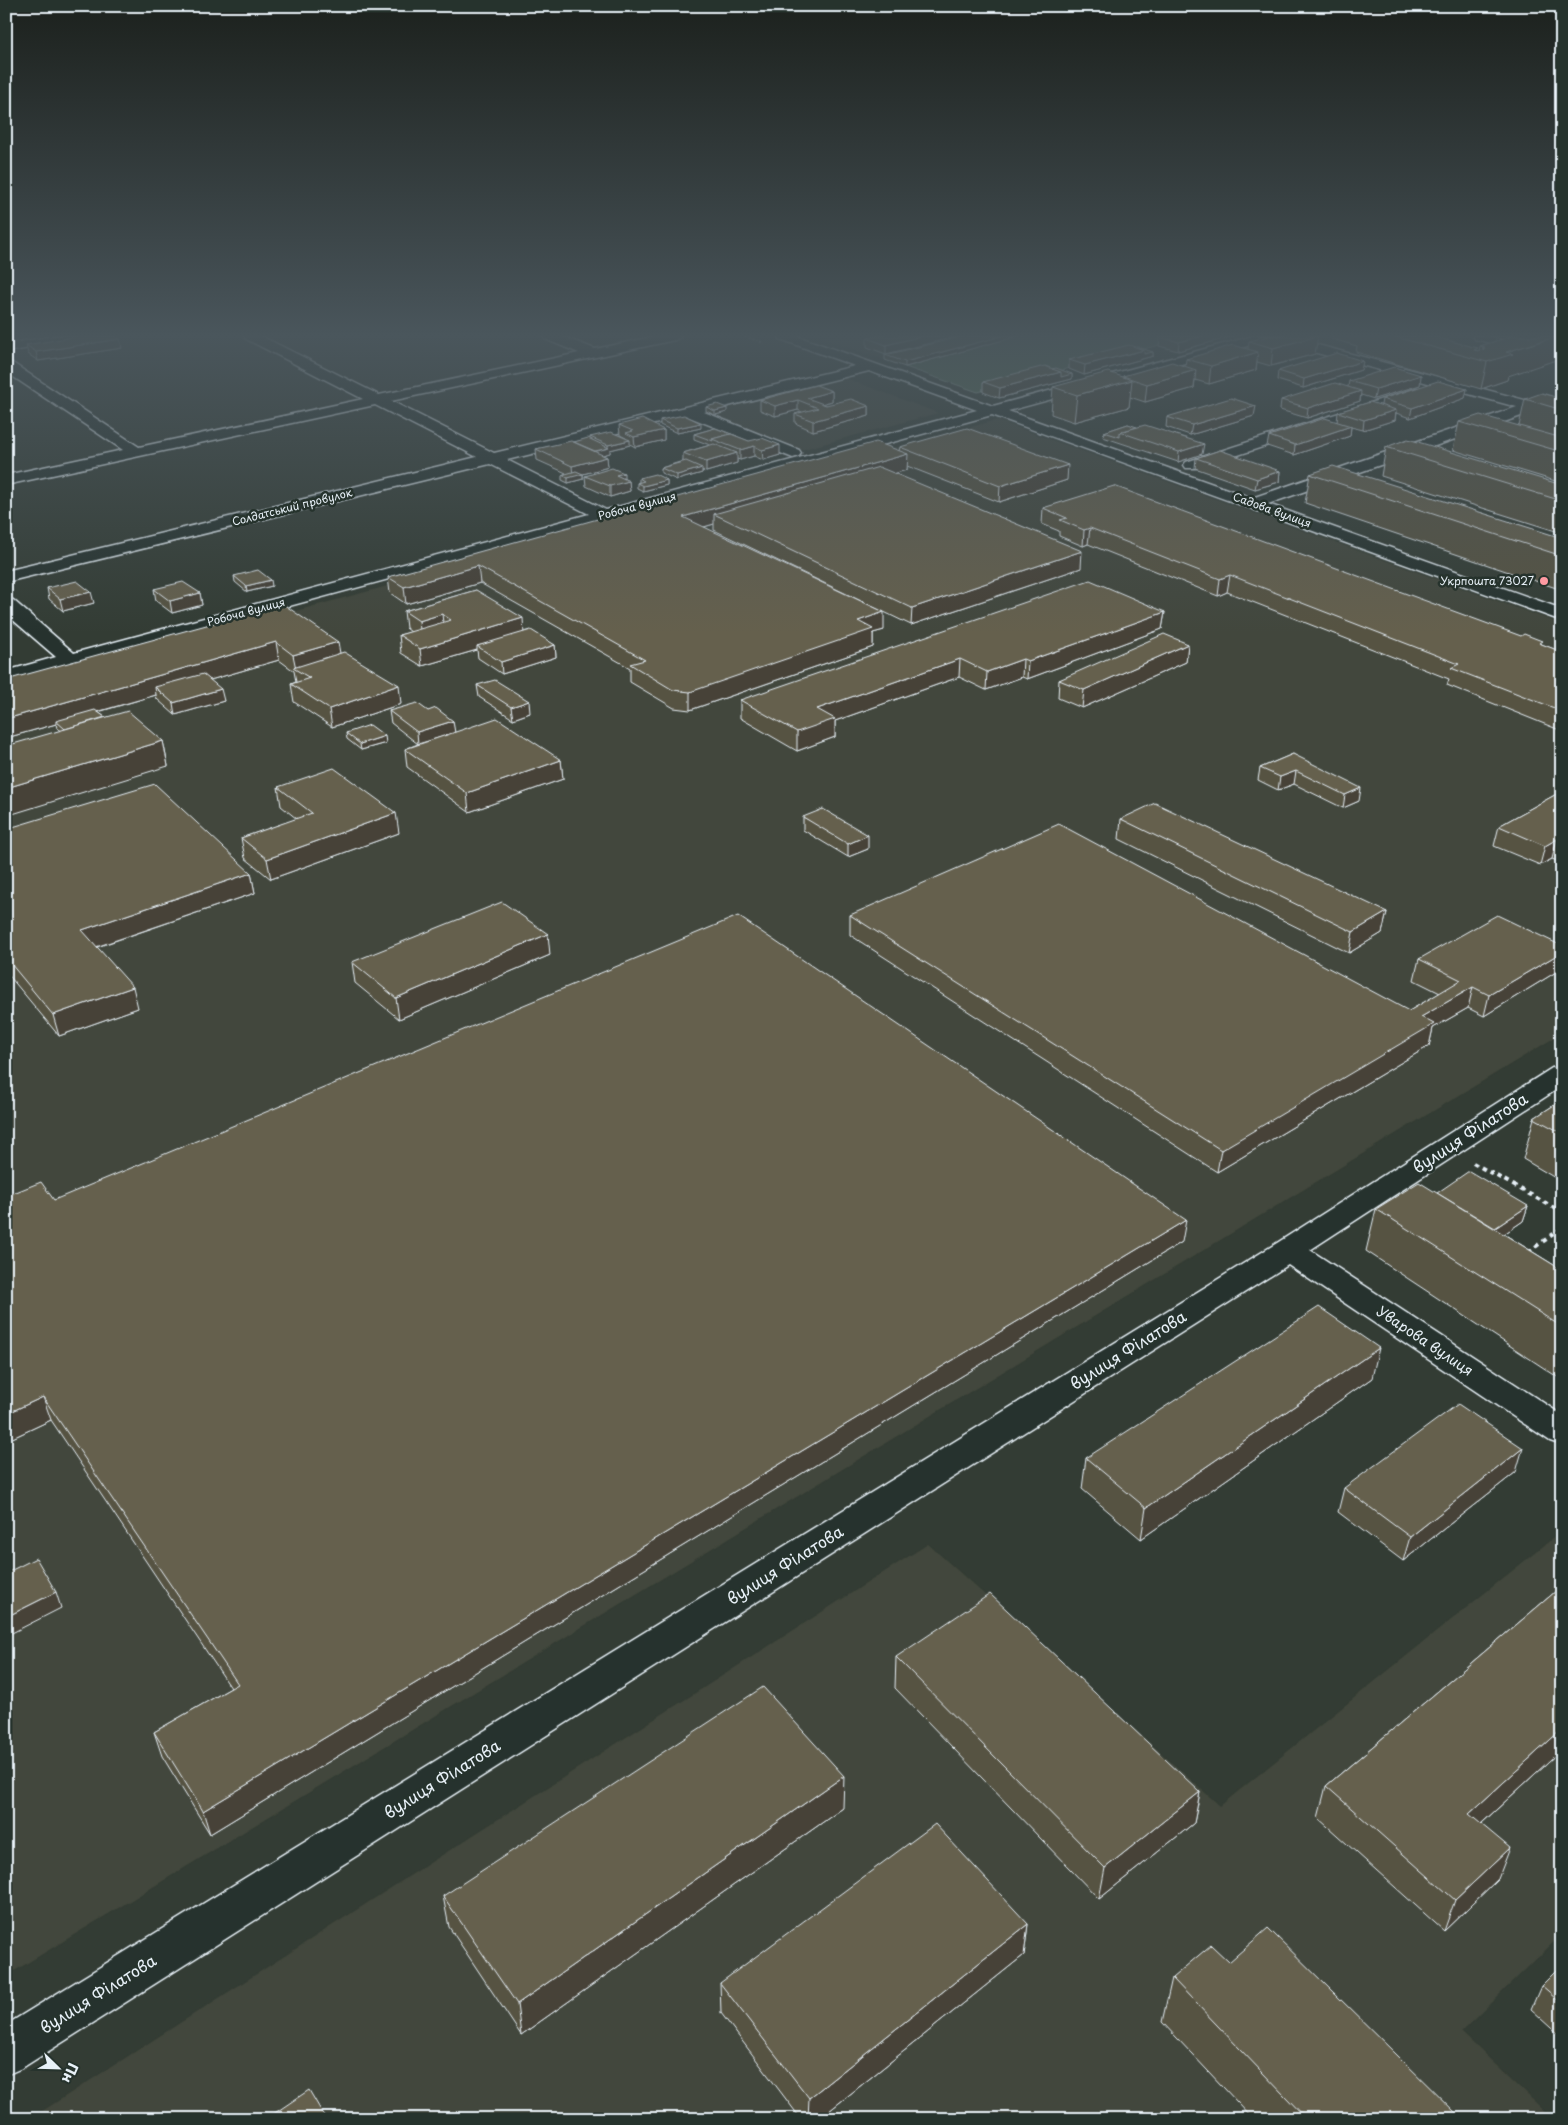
<svg xmlns="http://www.w3.org/2000/svg" width="1568" height="2125" viewBox="0 0 1568 2125" font-family="'Playpen Sans',sans-serif">
<style>
.built{fill:#42473c}
.green{fill:#547158;stroke:#9eb1a8}
.lines{fill:none;stroke-linecap:round;stroke-linejoin:round}
.minor-casing{stroke:#e8f1f8;stroke-width:3}
.path-far1{stroke:#e8f1f8;stroke-width:2;stroke-dasharray:2 2;stroke-linecap:butt}
.path{stroke:#e8f1f8;stroke-width:4;stroke-dasharray:4.5 4.5;stroke-linecap:butt}
.minor{fill:#26332d;fill-rule:evenodd}
.wall{fill:#575343;stroke:#e8f1f8}
.shaded-wall{fill:#474337;stroke:#e8f1f8}
.building{fill:#65604e;stroke:#e8f1f8}
.poi-dot{fill:#ff9aa2;stroke:#26332d;stroke-width:2}
.labels{text-anchor:middle;stroke-width:5;stroke-linejoin:round;paint-order:stroke}
.far-street-label{font-size:11px;fill:#e8f1f8;stroke:#26332d}
.far-poi-label{font-size:11px;fill:#e8f1f8;stroke:#26332d;text-anchor:end}
.street-label{font-size:14px;fill:#e8f1f8;stroke:#26332d}
.near-street-label{font-size:16px;fill:#e8f1f8;stroke:#26332d}
</style>
<rect width="100%" height="100%" fill="#333c34"/>
<filter id="ink" filterUnits="userSpaceOnUse"><feTurbulence type="fractalNoise" baseFrequency=".02" numOctaves="2"/><feDisplacementMap in="SourceGraphic" scale="10" xChannelSelector="R" yChannelSelector="G"/><feConvolveMatrix kernelMatrix="1 2 1 2 8 2 1 2 1" color-interpolation-filters="sRGB"/></filter>
<g filter="url(#ink)">
<g class="built">
<polygon points="816,336 1018,336 905,367"/>
<polygon points="843,377 938,413 797,451 705,412"/>
<polygon points="997,420 1562,624 1562,1033 6,1976 6,690"/>
<polygon points="1562,1531 1562,1934 1461,2032 1553,2119 30,2119 928,1544 1220,1806"/>
</g>
<polygon class="green" points="1018,336 1194,336 978,392 905,367"/>
<g class="lines">
<defs>
<g id="minor">
<polygon points="55,336 85,336 78,340 6,352 6,344"/>
<path d="M 244,336 L 261,336 L 379,395 L 579,353 L 545,339 L 543,336 L 561,336 L 595,349 L 657,336 L 682,336 L 675,340 L 391,401 L 494,453 L 855,366 L 780,339 L 778,336 L 797,336 L 993,406 L 1253,336 L 1275,336 L 1273,339 L 1008,411 L 1252,498 L 1517,407 L 1276,342 L 1274,339 L 1276,336 L 1284,336 L 1562,410 L 1562,419 L 1533,412 L 1268,504 L 1562,609 L 1562,621 L 992,415 L 6,683 L 6,671 L 56,657 L 6,614 L 6,598 L 13,600 L 74,653 L 589,514 L 490,464 L 6,582 L 6,571 L 477,457 L 375,405 L 6,485 L 6,475 L 123,450 L 6,372 L 6,361 L 11,362 L 139,447 L 363,399 L 246,339 ZM 869,371 L 977,410 L 606,510 L 507,460 L 687,416 L 793,458 L 799,456 L 801,453 L 799,450 L 704,412 Z"/>
<polygon points="1473,336 1495,336 1524,343 1526,346 1519,350 1475,339"/>
<polygon points="1417,388 1422,389 1424,392 1422,395 1198,468 1186,468 1184,465 1186,462"/>
<polygon points="1562,1066 1562,1086 1310,1250 1562,1415 1562,1445 1550,1441 1288,1265 22,2068 6,2075 6,2025 1277,1243 1552,1068"/>
</g>
</defs>
<use href="#minor" class="minor-casing"/>
<polyline class="path-far1" points="745,336 764,343"/>
<g class="path">
<polyline points="1473,1163 1562,1212"/>
<polyline points="1528,1252 1562,1228"/>
</g>
<use href="#minor" class="minor"/>
</g>
<g class="wall">
<polygon points="958,336 886,354 867,347 867,338"/>
<polygon points="965,336 1018,336 905,367 885,360 885,355"/>
<polygon points="1234,336 1178,351 1159,346 1160,337"/>
<polygon points="1333,336 1431,336 1479,351 1480,346 1502,339 1489,336 1562,336 1508,376 1507,380 1481,389 1356,352 1357,346 1332,339"/>
<polygon points="1249,341 1315,354 1271,366 1257,362 1256,370 1209,384 1195,380 1194,388 1145,402 1130,397 1129,407 1074,422 1051,414 1053,387 1123,377 1123,376 1185,367 1186,359 1248,349"/>
<polygon points="26,345 122,348 38,361 28,354"/>
<polygon points="1153,352 1153,356 1084,375 1069,369 1069,360"/>
<polygon points="1363,361 1361,370 1303,388 1277,380 1278,371"/>
<polygon points="1052,369 1072,374 1072,379 999,398 983,392 983,382"/>
<polygon points="1421,375 1420,385 1374,399 1361,395 1360,401 1307,418 1280,410 1281,400 1348,387 1349,381"/>
<polygon points="1467,389 1465,398 1410,418 1396,413 1395,420 1363,430 1351,427 1350,436 1294,455 1267,446 1269,436 1337,422 1338,412 1381,405 1382,399"/>
<polygon points="832,391 832,401 822,404 826,405 869,406 869,416 813,431 795,423 795,414 802,412 798,410 775,416 760,410 760,400"/>
<polygon points="1525,399 1562,399 1562,483 1453,450 1459,422 1519,426"/>
<polygon points="706,407 727,412 715,415 706,411"/>
<polygon points="1254,416 1190,435 1166,427 1167,417"/>
<polygon points="660,420 701,428 677,433 660,425"/>
<polygon points="1128,424 1202,454 1178,462 1103,437 1104,432"/>
<polygon points="619,425 664,430 664,440 635,447 630,444 630,445 610,450 610,453 602,455 607,457 608,467 583,474 583,479 568,483 562,480 562,475 566,473 537,460 536,449 590,439 590,437 626,439 626,438 620,435"/>
<polygon points="715,428 780,455 763,460 754,456 740,460 737,459 737,463 706,472 702,471 702,473 677,480 661,473 661,468 683,461 683,453 710,445 694,439 694,434"/>
<polygon points="900,447 1067,480 999,502 907,466 907,470 894,473 1081,568 911,625 714,530 714,524 704,527 884,630 873,633 873,647 690,710 674,708 630,682 630,668 480,583 406,604 390,593 388,577 899,451"/>
<polygon points="1386,447 1562,485 1562,533 1381,476"/>
<polygon points="1196,458 1280,471 1279,482 1255,489 1195,468"/>
<polygon points="1310,474 1562,538 1562,590 1305,503"/>
<polygon points="585,476 624,479 629,481 630,491 610,497 586,486"/>
<polygon points="639,478 667,480 667,485 643,491 637,488 637,483 639,482"/>
<polygon points="1043,508 1541,644 1562,652 1562,731 1447,685 1449,679 1227,592 1218,596 1088,544 1083,546 1059,536 1059,531 1042,524"/>
<polygon points="234,576 272,586 247,592 235,582"/>
<polygon points="47,588 94,603 63,611 49,599"/>
<polygon points="154,589 200,593 202,605 172,613 156,601"/>
<polygon points="476,590 524,632 555,645 556,657 502,674 478,658 477,650 422,666 401,653 399,635 411,632 406,628 404,611"/>
<polygon points="283,604 340,653 401,704 332,727 294,702 291,684 296,682 294,671 279,660 210,680 224,701 175,715 157,699 156,695 98,712 105,717 163,741 168,766 60,730 57,728 56,724 6,738"/>
<polygon points="1165,612 1162,629 1027,679 1022,677 986,690 959,677 835,721 835,737 797,751 740,718 740,700"/>
<polygon points="1188,644 1186,662 1082,708 1058,698 1059,680"/>
<polygon points="477,685 530,713 513,719 479,697"/>
<polygon points="389,711 428,711 453,721 454,732 561,760 563,779 469,812 407,767 405,749 418,744 391,723"/>
<polygon points="346,733 386,743 361,750 347,739"/>
<polygon points="1293,754 1359,801 1343,808 1294,784 1278,790 1258,780 1260,768"/>
<polygon points="278,787 399,833 271,879 245,858 241,838 297,819 281,806"/>
<polygon points="1562,791 1562,863 1552,859 1540,865 1494,846 1499,826"/>
<polygon points="803,817 868,849 848,857 803,830"/>
<polygon points="1121,819 1387,912 1382,933 1349,953 1119,839"/>
<polygon points="6,829 251,873 255,893 97,947 138,1008 59,1036 6,972"/>
<polygon points="850,915 1409,1011 1440,993 1414,980 1419,959 1562,946 1562,968 1561,969 1484,1016 1468,1008 1433,1028 1429,1046 1217,1172 850,935"/>
<polygon points="550,955 399,1019 355,983 352,962"/>
<polygon points="1562,1100 1562,1182 1523,1159 1534,1118"/>
<polygon points="6,1196 54,1200 1182,1242 210,1834 162,1756 154,1732 231,1688 51,1420 6,1441"/>
<polygon points="1528,1206 1523,1221 1504,1234 1562,1270 1562,1380 1366,1251 1376,1209"/>
<polygon points="1372,1378 1141,1539 1082,1489 1086,1458"/>
<polygon points="1516,1472 1403,1561 1338,1512 1344,1488"/>
<polygon points="1562,1586 1562,1749 1481,1824 1498,1879 1444,1931 1318,1818 1326,1786"/>
<polygon points="896,1657 1200,1792 1194,1823 1099,1899 895,1688"/>
<polygon points="843,1808 521,2035 449,1927 443,1896"/>
<polygon points="1028,1924 1024,1955 819,2119 801,2119 721,2013 720,1983"/>
<polygon points="1229,1962 1462,2119 1253,2119 1162,2022 1172,1978"/>
<polygon points="1562,1965 1562,2037 1531,2009 1541,1986"/>
</g>
<g class="shaded-wall">
<polygon points="922,336 958,336 886,354 886,345"/>
<polygon points="1002,336 1018,336 905,367 905,362"/>
<polygon points="1203,336 1234,336 1178,351 1179,342"/>
<polygon points="1318,336 1315,354 1271,366 1273,348"/>
<polygon points="1558,336 1562,336 1562,358 1508,376 1507,380 1481,389 1487,362 1506,352"/>
<polygon points="120,339 122,348 38,361 36,352"/>
<polygon points="1144,350 1153,352 1153,356 1084,375 1085,365"/>
<polygon points="1258,352 1256,370 1209,384 1211,366"/>
<polygon points="1363,361 1361,370 1303,388 1304,379"/>
<polygon points="1196,370 1194,388 1145,402 1147,384"/>
<polygon points="1061,372 1072,374 1072,379 999,398 1000,388"/>
<polygon points="1421,375 1420,385 1374,399 1376,389"/>
<polygon points="1132,380 1129,407 1074,422 1077,395"/>
<polygon points="1467,389 1465,398 1410,418 1412,408"/>
<polygon points="832,391 832,401 813,406 807,398"/>
<polygon points="1361,391 1360,401 1307,418 1308,408"/>
<polygon points="798,400 798,410 775,416 775,406"/>
<polygon points="869,406 869,416 813,431 813,421"/>
<polygon points="1256,406 1254,416 1190,435 1192,425"/>
<polygon points="727,408 727,412 715,415 715,411"/>
<polygon points="1396,410 1395,420 1363,430 1364,420"/>
<polygon points="701,423 701,428 677,433 677,428"/>
<polygon points="1351,426 1350,436 1294,455 1295,445"/>
<polygon points="664,430 664,440 635,447 634,437"/>
<polygon points="630,440 630,445 610,450 610,453 595,457 594,452 608,448 608,445"/>
<polygon points="1204,444 1202,454 1178,462 1179,452"/>
<polygon points="780,445 780,455 763,460 762,450"/>
<polygon points="754,446 754,456 740,460 740,450"/>
<polygon points="737,453 737,463 706,472 706,462"/>
<polygon points="908,454 907,470 728,520 714,514 714,524 683,533 683,517"/>
<polygon points="607,457 608,467 583,474 583,479 568,483 568,478 573,476 572,466"/>
<polygon points="1068,465 1067,480 999,502 1000,486"/>
<polygon points="702,468 702,473 677,480 677,475"/>
<polygon points="1280,471 1279,482 1255,489 1257,479"/>
<polygon points="624,473 624,482 629,481 630,491 610,497 610,486 616,475"/>
<polygon points="667,480 667,485 643,491 643,486"/>
<polygon points="1090,528 1088,544 1083,546 1084,530"/>
<polygon points="1082,551 1081,568 911,625 912,608"/>
<polygon points="478,566 480,583 406,604 404,587"/>
<polygon points="1230,575 1227,592 1218,596 1220,579"/>
<polygon points="271,580 272,586 247,592 246,586"/>
<polygon points="91,592 94,603 63,611 60,599"/>
<polygon points="200,593 202,605 172,613 170,601"/>
<polygon points="884,612 884,630 873,633 873,647 690,710 690,692 858,621"/>
<polygon points="1165,612 1162,629 1027,679 1028,661"/>
<polygon points="442,614 444,632 421,638 419,621"/>
<polygon points="523,618 524,635 477,646 477,650 422,666 420,649"/>
<polygon points="276,642 279,660 162,694 155,687 156,695 58,723 56,721 56,724 6,738 6,719"/>
<polygon points="338,642 341,659 296,669 293,655"/>
<polygon points="1188,644 1186,662 1082,708 1084,690"/>
<polygon points="555,645 556,657 502,674 501,662"/>
<polygon points="960,659 959,677 835,721 835,737 797,751 797,732 817,709"/>
<polygon points="1023,659 1022,677 986,690 987,672"/>
<polygon points="399,685 401,704 332,727 329,709"/>
<polygon points="221,689 224,701 175,715 173,703"/>
<polygon points="529,701 530,713 513,719 511,707"/>
<polygon points="453,721 455,733 418,744 417,732"/>
<polygon points="385,736 386,743 361,750 360,744"/>
<polygon points="163,741 168,766 6,816 6,788"/>
<polygon points="561,760 563,779 469,812 467,793"/>
<polygon points="1296,771 1294,784 1278,790 1280,777"/>
<polygon points="1361,788 1359,801 1343,808 1345,795"/>
<polygon points="396,813 399,833 271,879 267,859"/>
<polygon points="868,835 868,849 848,857 848,844"/>
<polygon points="1557,839 1552,859 1540,865 1545,846"/>
<polygon points="251,873 255,893 87,950 82,930"/>
<polygon points="1387,912 1382,933 1349,953 1353,932"/>
<polygon points="548,934 550,955 399,1019 396,998"/>
<polygon points="1562,952 1561,969 1484,1016 1489,995"/>
<polygon points="133,987 138,1008 59,1036 53,1015"/>
<polygon points="1473,987 1468,1008 1433,1028 1429,1046 1217,1172 1221,1150 1421,1017"/>
<polygon points="1528,1206 1523,1221 1466,1260 1470,1245"/>
<polygon points="1186,1220 1182,1242 210,1834 203,1811"/>
<polygon points="1379,1348 1372,1378 1141,1539 1146,1508"/>
<polygon points="43,1397 51,1420 6,1441 6,1414"/>
<polygon points="1523,1448 1516,1472 1403,1561 1410,1537"/>
<polygon points="56,1592 61,1608 6,1636 6,1617"/>
<polygon points="1562,1729 1562,1749 1458,1845 1469,1814"/>
<polygon points="844,1776 843,1808 521,2035 517,2004"/>
<polygon points="1200,1792 1194,1823 1099,1899 1105,1868"/>
<polygon points="1510,1848 1498,1879 1444,1931 1455,1900"/>
<polygon points="1028,1924 1024,1955 819,2119 808,2119 809,2098"/>
</g>
<g class="building">
<polygon points="79,336 115,336 120,339 36,352 26,345"/>
<polygon points="877,336 922,336 886,345 867,338"/>
<polygon points="965,336 1002,336 905,362 885,355"/>
<polygon points="1163,336 1203,336 1179,342 1160,337"/>
<polygon points="1269,336 1318,336 1273,348 1249,341"/>
<polygon points="1392,336 1431,336 1478,348 1474,350 1479,351 1485,349 1482,348 1485,347 1480,346 1513,336 1558,336 1506,352 1513,354 1487,362"/>
<polygon points="1129,345 1144,350 1085,365 1069,360"/>
<polygon points="1233,345 1258,352 1211,366 1186,359"/>
<polygon points="1136,347 1138,347 1153,352 1144,354 1144,350"/>
<polygon points="1337,353 1363,361 1304,379 1278,371"/>
<polygon points="1172,362 1196,370 1147,384 1123,376"/>
<polygon points="1045,366 1061,372 1000,388 983,382"/>
<polygon points="1394,367 1421,375 1376,389 1349,381"/>
<polygon points="1056,368 1072,374 1061,377 1061,372 1052,369"/>
<polygon points="1108,372 1132,380 1077,395 1053,387"/>
<polygon points="1438,381 1467,389 1412,408 1382,399"/>
<polygon points="1335,383 1361,391 1308,408 1281,400"/>
<polygon points="816,385 832,391 807,398 826,405 851,399 869,406 813,421 795,414 818,408 798,400 775,406 760,400"/>
<polygon points="1542,393 1562,399 1562,410 1525,399"/>
<polygon points="1231,398 1256,406 1192,425 1167,417"/>
<polygon points="1370,402 1396,410 1364,420 1338,412"/>
<polygon points="717,404 727,408 715,411 706,407"/>
<polygon points="684,415 701,423 677,428 660,420"/>
<polygon points="1480,415 1562,438 1562,452 1459,422"/>
<polygon points="1325,418 1351,426 1295,445 1269,436"/>
<polygon points="642,419 664,430 634,437 626,433 633,431 619,425"/>
<polygon points="1128,424 1137,427 1120,432 1120,437 1104,432"/>
<polygon points="1145,425 1204,444 1179,452 1120,432"/>
<polygon points="715,428 737,436 731,434 712,439 713,441 694,434"/>
<polygon points="967,428 1068,465 1000,486 900,447"/>
<polygon points="611,432 630,440 608,445 590,437"/>
<polygon points="731,434 749,441 762,438 780,445 762,450 754,446 740,450 712,439"/>
<polygon points="588,438 609,448 595,451 574,442"/>
<polygon points="1408,439 1562,485 1562,501 1386,447"/>
<polygon points="571,441 607,457 572,466 536,449"/>
<polygon points="876,442 908,454 683,517 884,612 858,621 873,629 690,692 673,690 630,664 645,660 478,566 404,587 388,577"/>
<polygon points="714,444 737,453 706,462 683,453"/>
<polygon points="1220,450 1280,471 1257,479 1196,458"/>
<polygon points="686,461 702,468 677,475 661,468"/>
<polygon points="1333,466 1562,538 1562,556 1310,474"/>
<polygon points="879,467 1082,551 912,608 714,514"/>
<polygon points="612,468 624,473 616,475 629,481 610,486 585,476"/>
<polygon points="576,471 583,474 568,478 562,475"/>
<polygon points="655,474 667,480 643,486 637,483 644,481 639,478"/>
<polygon points="1114,486 1521,636 1524,634 1542,641 1539,643 1562,652 1562,711 1451,668 1459,664 1230,575 1220,579 1090,528 1084,530 1060,520 1067,518 1043,508"/>
<polygon points="258,570 271,580 246,586 234,576"/>
<polygon points="1090,580 1165,612 1028,661 1023,659 987,672 960,659 817,709 835,719 797,732 740,700"/>
<polygon points="77,581 91,592 60,599 47,588"/>
<polygon points="183,582 200,593 170,601 154,589"/>
<polygon points="476,590 523,618 420,649 399,635 451,620 442,614 419,621 404,611"/>
<polygon points="283,604 338,642 293,655 276,642 6,719 6,680"/>
<polygon points="531,630 555,645 501,662 477,646"/>
<polygon points="1164,634 1188,644 1084,690 1059,680"/>
<polygon points="344,652 399,685 329,709 291,684 310,678 293,668"/>
<polygon points="203,674 221,689 173,703 155,687"/>
<polygon points="495,680 529,701 511,707 477,685"/>
<polygon points="417,703 428,711 436,708 453,721 417,732 389,711"/>
<polygon points="95,710 105,717 65,729 56,721"/>
<polygon points="128,711 163,741 6,788 6,746"/>
<polygon points="497,718 561,760 467,793 405,749"/>
<polygon points="370,725 385,736 360,744 346,733"/>
<polygon points="1293,754 1361,788 1345,795 1296,771 1280,777 1260,768"/>
<polygon points="334,768 396,813 267,859 241,838 312,813 278,787"/>
<polygon points="155,784 251,873 82,930 133,987 53,1015 6,958 6,829"/>
<polygon points="1562,791 1562,841 1557,839 1545,846 1499,826"/>
<polygon points="1155,803 1387,912 1353,932 1121,819"/>
<polygon points="823,809 868,835 848,844 803,817"/>
<polygon points="1059,824 1409,1011 1461,980 1419,959 1497,915 1562,946 1562,952 1489,995 1473,987 1421,1017 1434,1024 1221,1150 850,915"/>
<polygon points="502,902 548,934 396,998 352,962"/>
<polygon points="738,916 1186,1220 203,1811 154,1732 238,1684 43,1397 6,1414 6,1196 41,1182 54,1200"/>
<polygon points="1562,1100 1562,1133 1534,1118"/>
<polygon points="1469,1171 1528,1206 1495,1228 1437,1193"/>
<polygon points="1419,1182 1562,1270 1562,1327 1376,1209"/>
<polygon points="1319,1307 1379,1348 1146,1508 1086,1458"/>
<polygon points="1458,1404 1523,1448 1410,1537 1344,1488"/>
<polygon points="36,1558 56,1592 6,1617 6,1573"/>
<polygon points="1562,1586 1562,1729 1469,1814 1510,1848 1455,1900 1326,1786"/>
<polygon points="990,1594 1200,1792 1105,1868 896,1657"/>
<polygon points="763,1687 844,1776 517,2004 443,1896"/>
<polygon points="935,1824 1028,1924 809,2098 720,1983"/>
<polygon points="1268,1928 1462,2119 1307,2119 1172,1978 1211,1945 1229,1962"/>
<polygon points="1562,1965 1562,2004 1541,1986"/>
<polygon points="309,2090 326,2119 266,2119"/>
</g>
</g>
<linearGradient id="sky" x2="0" y2="1"><stop stop-color="#1c211d"/><stop offset="0.53" stop-color="#4a565c"/><stop offset="1" stop-color="#4a565c" stop-opacity="0"/></linearGradient>
<rect width="1568" height="633" fill="url(#sky)"/>
<circle class="poi-dot" cx="1544" cy="581" r="5"/>
<g class="labels">
<g class="far-street-label">
<text transform="translate(637 506) rotate(-15)" y="4">Робоча вулиця</text>
<text transform="translate(292 507) rotate(-14)" y="4">Солдатський провулок</text>
<text transform="translate(1272 510) rotate(20)" y="4">Садова вулиця</text>
<text transform="translate(246 612) rotate(-15)" y="4">Робоча вулиця</text>
</g>
<g class="far-poi-label">
<text x="1534" y="585">Укрпошта 73027</text>
</g>
<g class="street-label">
<text transform="translate(1425 1341) rotate(34)" y="5">Уварова вулиця</text>
</g>
<g class="near-street-label">
<text transform="translate(1470 1133) rotate(-33)" y="6">вулиця Філатова</text>
<text transform="translate(1128 1350) rotate(-32)" y="6">вулиця Філатова</text>
<text transform="translate(785 1565) rotate(-32)" y="6">вулиця Філатова</text>
<text transform="translate(442 1779) rotate(-32)" y="6">вулиця Філатова</text>
<text transform="translate(98 1994) rotate(-32)" y="6">вулиця Філатова</text>
</g>
</g>
<rect width="1568" height="2125" fill="none" stroke="#26332d" stroke-width="25"/>
<rect x="12" y="12" width="1543" height="2100" fill="none" stroke="#e8f1f8" stroke-width="2" filter="url(#ink)"/>
<g transform="translate(58 2068) rotate(113)" stroke="#26332d" stroke-width="4" paint-order="stroke">
<path d="M0-4L9 19L0 12L-9 19Z" fill="#e8f1f8"/>
<text y="-8" font-size="14" font-weight="bold" text-anchor="middle" fill="#e8f1f8">Пн</text>
</g>
</svg>
